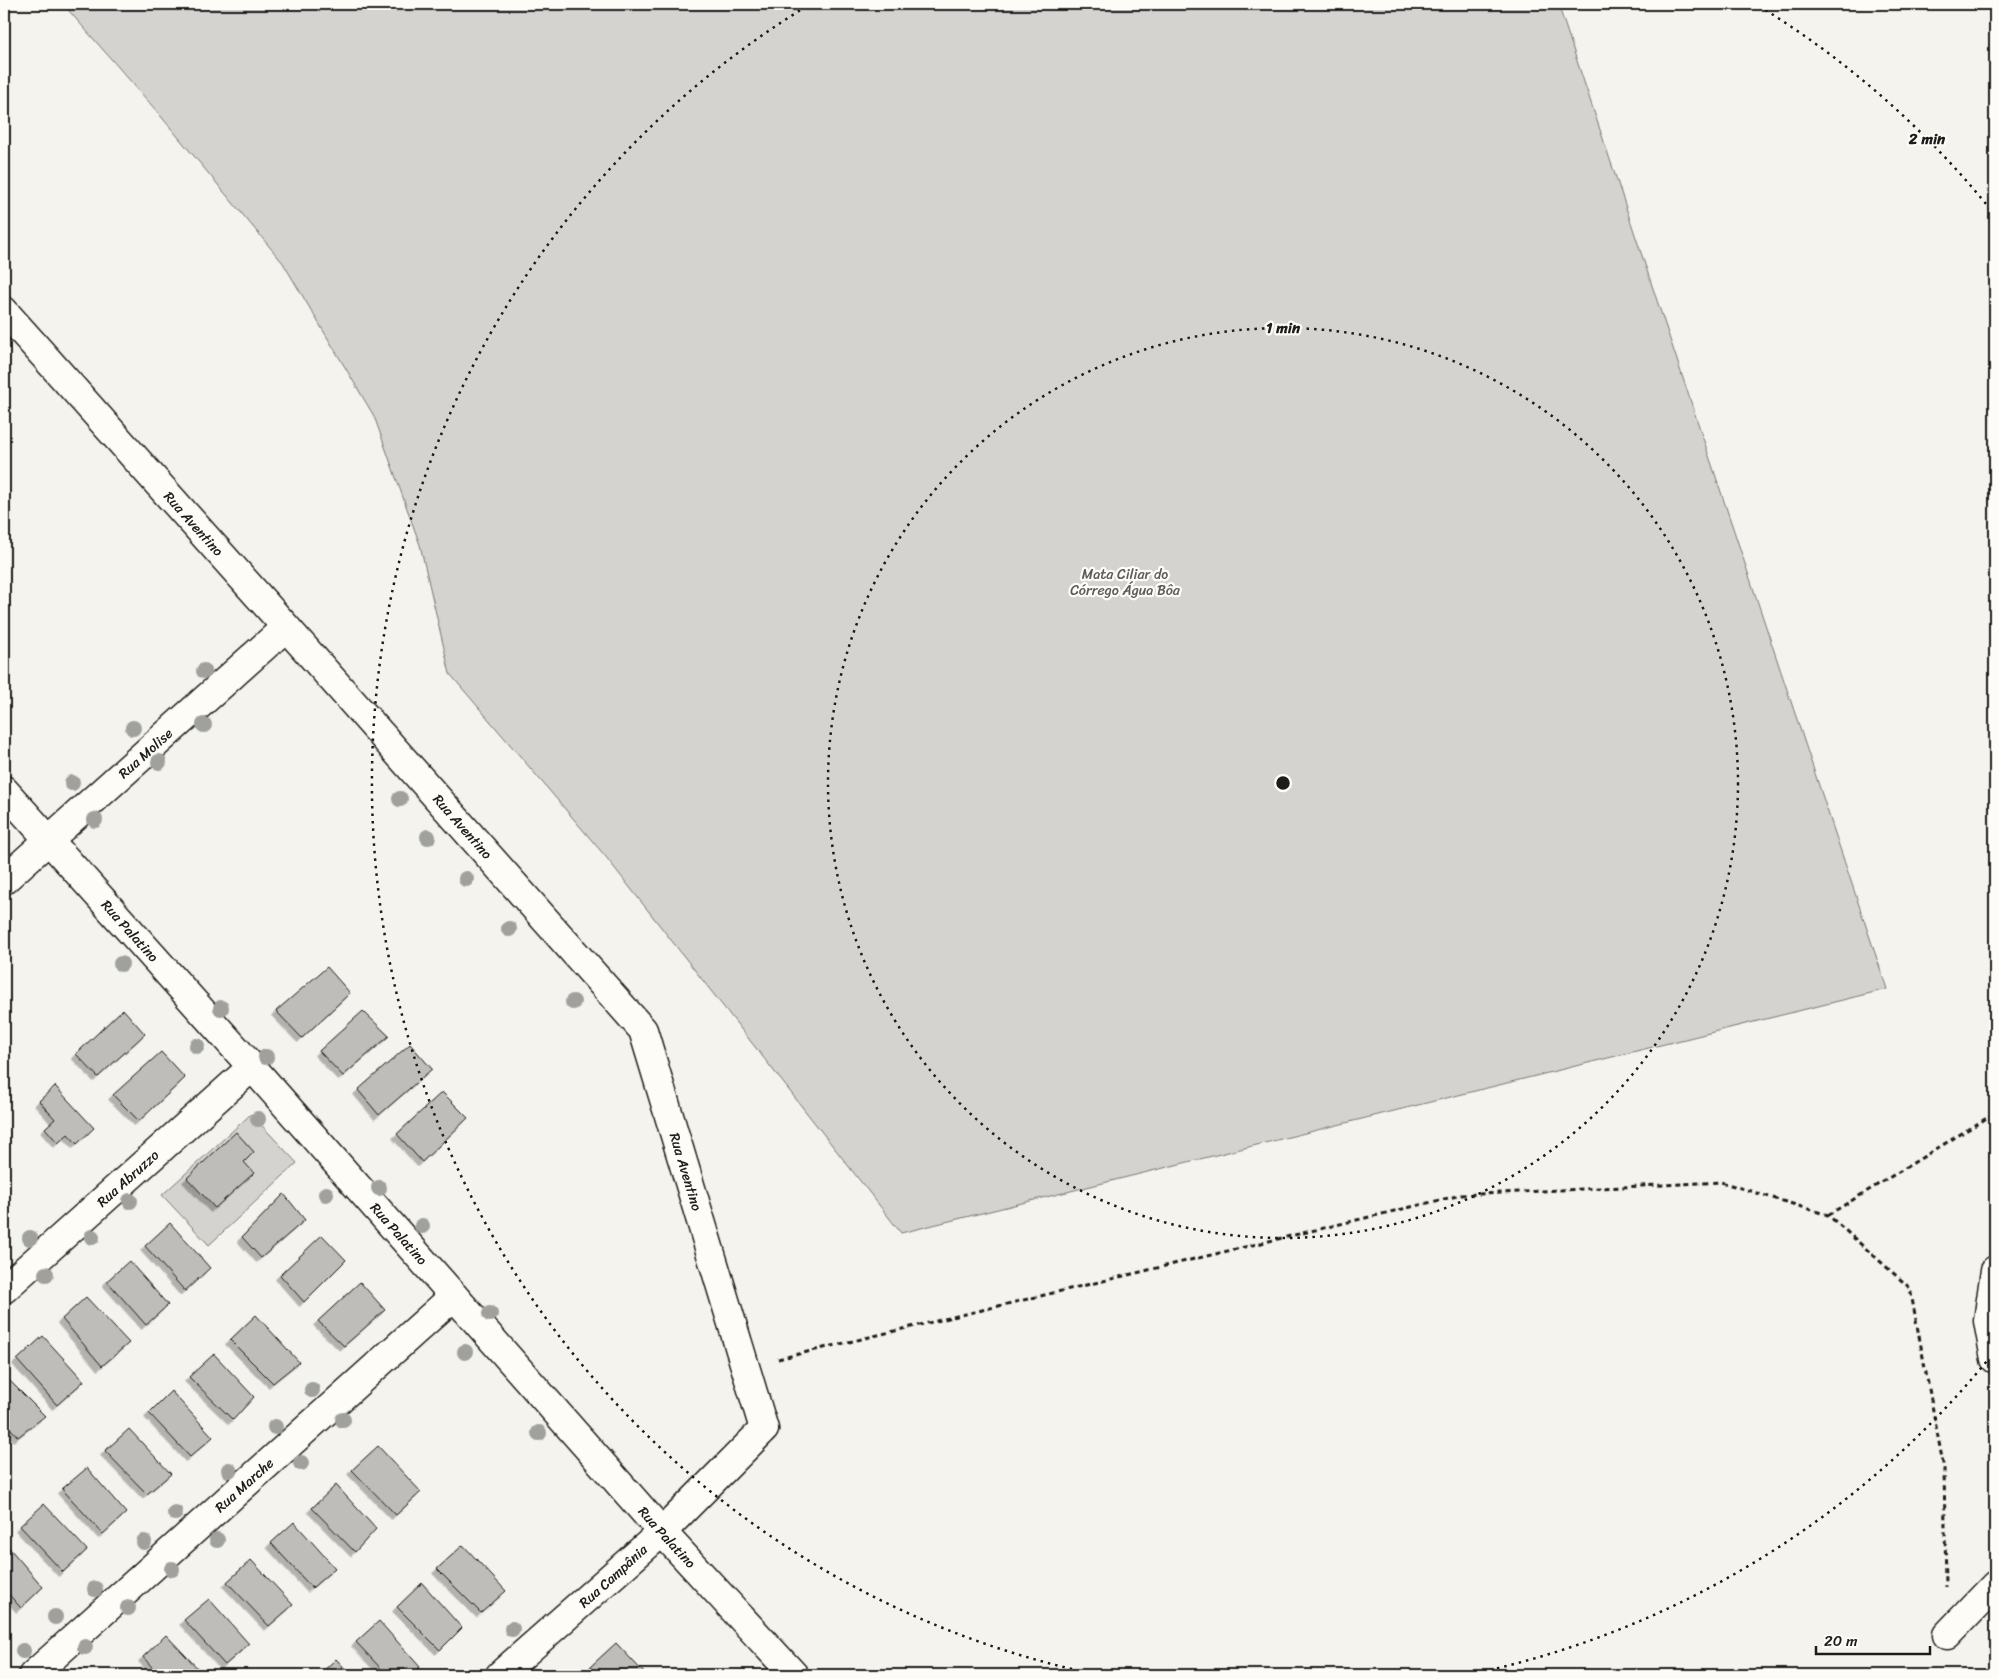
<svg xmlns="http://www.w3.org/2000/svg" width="1999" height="1679" viewBox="0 0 1999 1679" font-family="Sriracha,sans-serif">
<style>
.green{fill:#d4d3cf;stroke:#787876}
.building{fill:#bebdba;stroke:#1c1c1c;filter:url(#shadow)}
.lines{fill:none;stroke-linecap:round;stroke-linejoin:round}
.minor-casing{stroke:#1c1c1c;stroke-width:31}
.path{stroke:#1c1c1c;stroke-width:3;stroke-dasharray:5 4;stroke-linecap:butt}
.minor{stroke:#fdfcf7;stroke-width:28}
.tree{fill:#a0a09d}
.ring{fill:none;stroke:#1c1c1c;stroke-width:2.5;stroke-dasharray:2.5 5}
.labels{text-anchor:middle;stroke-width:4.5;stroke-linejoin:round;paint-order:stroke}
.street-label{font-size:14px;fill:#1c1c1c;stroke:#fdfcf7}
.park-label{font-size:14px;fill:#5c5c5b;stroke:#fdfcf7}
.centre{fill:#1c1c1c;stroke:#fdfcf7;stroke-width:2.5}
.ring-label{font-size:15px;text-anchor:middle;font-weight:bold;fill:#1c1c1c;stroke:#fdfcf7;stroke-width:4.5;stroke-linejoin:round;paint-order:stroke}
</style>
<defs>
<filter id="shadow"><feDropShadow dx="-4.5" dy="4.5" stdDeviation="0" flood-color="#0004"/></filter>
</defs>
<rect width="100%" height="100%" fill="#f4f3ee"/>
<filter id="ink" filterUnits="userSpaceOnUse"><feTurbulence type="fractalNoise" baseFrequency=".02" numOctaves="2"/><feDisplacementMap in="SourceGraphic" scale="10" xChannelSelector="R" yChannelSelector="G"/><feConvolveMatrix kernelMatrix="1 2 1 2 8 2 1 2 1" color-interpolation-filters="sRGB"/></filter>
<g filter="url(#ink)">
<g class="green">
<polygon points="63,4 1558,4 1887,989 901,1233 606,857 450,674 420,545 374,416 283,263 154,108"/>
<polygon points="251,1114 297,1163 209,1245 162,1195"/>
</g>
<g class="building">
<polygon points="327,967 350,993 302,1038 276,1011"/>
<polygon points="123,1009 145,1034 98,1077 76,1054"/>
<polygon points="363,1011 389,1036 343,1076 319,1051"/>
<polygon points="410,1044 432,1069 379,1115 358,1090"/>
<polygon points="161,1052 185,1078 139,1121 113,1095"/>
<polygon points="55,1086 94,1128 77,1144 68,1134 58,1143 45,1128 55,1119 39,1101"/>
<polygon points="442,1092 468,1118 422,1162 397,1134"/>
<polygon points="236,1132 254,1152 244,1162 254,1173 215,1208 187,1178"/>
<polygon points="284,1194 305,1220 261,1258 242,1237"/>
<polygon points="170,1223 210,1268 185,1291 145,1246"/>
<polygon points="322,1235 346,1260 304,1302 280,1275"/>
<polygon points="129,1261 168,1305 146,1325 107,1281"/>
<polygon points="360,1282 385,1310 344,1346 318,1321"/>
<polygon points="86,1297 129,1343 102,1366 62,1319"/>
<polygon points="256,1315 299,1362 273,1383 230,1340"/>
<polygon points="43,1336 84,1381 57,1405 17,1360"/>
<polygon points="214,1354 254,1397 233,1420 189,1377"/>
<polygon points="4,1375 45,1416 18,1437 4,1421"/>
<polygon points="171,1391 213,1437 190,1457 149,1413"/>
<polygon points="129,1429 171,1474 147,1494 105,1451"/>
<polygon points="378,1446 421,1492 396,1515 352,1470"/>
<polygon points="87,1468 126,1513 103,1534 62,1489"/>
<polygon points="336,1485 376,1529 355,1552 312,1508"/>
<polygon points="44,1504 87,1550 63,1572 20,1526"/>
<polygon points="294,1522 335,1568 312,1588 271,1543"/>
<polygon points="4,1542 43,1587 21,1608 4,1589"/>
<polygon points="463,1545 506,1591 481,1613 437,1569"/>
<polygon points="251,1560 293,1605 269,1626 227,1582"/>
<polygon points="422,1583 462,1628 440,1650 397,1607"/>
<polygon points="209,1599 249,1644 225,1665 184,1620"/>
<polygon points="379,1621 420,1667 411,1675 387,1675 356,1642"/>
<polygon points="166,1635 204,1675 159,1675 143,1657"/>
<polygon points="616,1643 646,1675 599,1675 590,1667"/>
<polygon points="336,1659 351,1675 319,1675"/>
</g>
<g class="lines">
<defs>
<g id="minor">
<path id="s1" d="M 4,311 L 286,627 L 643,1030 L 764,1429 L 662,1532 L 500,1675"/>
<path id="s2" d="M 4,790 L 252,1067 L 662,1532 L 794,1675"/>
<path id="s3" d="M 4,880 L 286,627"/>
<polyline points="1995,1270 1988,1321 1995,1359"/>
<path id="s4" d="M 4,1289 L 252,1067"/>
<polyline points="1947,1635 1995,1585"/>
<path id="s5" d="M 33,1675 L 454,1296"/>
</g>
</defs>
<use href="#minor" class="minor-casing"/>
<g class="path">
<polyline points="1828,1215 1995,1113"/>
<polyline points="778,1359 1461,1195 1721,1182 1828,1215 1910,1288 1944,1469 1946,1587"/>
</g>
<use href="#minor" class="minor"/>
</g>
<g class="tree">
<circle cx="204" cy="671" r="8"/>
<circle cx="204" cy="725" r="8"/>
<circle cx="133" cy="728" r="8"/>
<circle cx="159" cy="762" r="8"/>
<circle cx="72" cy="783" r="8"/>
<circle cx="400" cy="799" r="8"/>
<circle cx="95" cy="820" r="8"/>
<circle cx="428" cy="837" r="8"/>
<circle cx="466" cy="879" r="8"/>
<circle cx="509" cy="929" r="8"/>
<circle cx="121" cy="964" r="8"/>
<circle cx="573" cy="1002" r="8"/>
<circle cx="221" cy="1008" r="8"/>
<circle cx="197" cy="1046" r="8"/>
<circle cx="266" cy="1057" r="8"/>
<circle cx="258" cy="1119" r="8"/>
<circle cx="379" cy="1188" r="8"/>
<circle cx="326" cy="1194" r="8"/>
<circle cx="130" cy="1201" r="8"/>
<circle cx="422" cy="1226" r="8"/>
<circle cx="92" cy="1237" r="8"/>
<circle cx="30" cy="1238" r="8"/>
<circle cx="46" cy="1274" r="8"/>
<circle cx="490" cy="1314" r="8"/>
<circle cx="465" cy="1352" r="8"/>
<circle cx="312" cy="1390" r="8"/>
<circle cx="343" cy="1420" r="8"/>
<circle cx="275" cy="1427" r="8"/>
<circle cx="539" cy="1433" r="8"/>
<circle cx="301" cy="1463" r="8"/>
<circle cx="229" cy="1470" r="8"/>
<circle cx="175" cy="1513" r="8"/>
<circle cx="217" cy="1540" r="8"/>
<circle cx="144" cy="1542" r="8"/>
<circle cx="172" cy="1569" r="8"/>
<circle cx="95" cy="1589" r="8"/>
<circle cx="128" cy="1608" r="8"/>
<circle cx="55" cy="1617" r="8"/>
<circle cx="512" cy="1629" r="8"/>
<circle cx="85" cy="1647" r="8"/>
<circle cx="23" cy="1651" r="8"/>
</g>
</g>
<g class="ring">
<circle cx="1283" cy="783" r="455"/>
<path d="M1991 1356A911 911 0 0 1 1472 1674M1094 1674A911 911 0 0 1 807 6M1759 6A911 911 0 0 1 1991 210"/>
</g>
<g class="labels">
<g class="street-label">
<text dy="5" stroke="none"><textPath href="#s1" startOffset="285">Rua Aventino</textPath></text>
<text dy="5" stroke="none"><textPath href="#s3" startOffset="190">Rua Molise</textPath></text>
<text dy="5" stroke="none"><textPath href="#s1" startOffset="690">Rua Aventino</textPath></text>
<text dy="5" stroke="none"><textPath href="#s2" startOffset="189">Rua Palatino</textPath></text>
<text dy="5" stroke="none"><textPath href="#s1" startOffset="1110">Rua Aventino</textPath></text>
<text dy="5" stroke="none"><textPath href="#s4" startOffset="166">Rua Abruzzo</textPath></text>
<text dy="5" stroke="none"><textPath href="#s2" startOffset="594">Rua Palatino</textPath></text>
<text dy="5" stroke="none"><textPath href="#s5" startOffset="284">Rua Marche</textPath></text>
<text dy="5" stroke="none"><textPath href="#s2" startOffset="999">Rua Palatino</textPath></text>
<text transform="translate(613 1576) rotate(-42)" y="5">Rua Campânia</text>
</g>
<g class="park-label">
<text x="1125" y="579">Mata Ciliar do<tspan x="1125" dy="16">Córrego Água Bôa</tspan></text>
</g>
</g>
<circle cx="1283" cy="783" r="8" class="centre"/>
<g class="ring-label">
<text x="1927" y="144">2 min</text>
<text x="1283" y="333">1 min</text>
</g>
<rect width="1999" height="1679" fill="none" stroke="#fdfcf7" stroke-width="20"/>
<rect x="10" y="10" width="1979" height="1659" fill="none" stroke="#1c1c1c" stroke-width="2" filter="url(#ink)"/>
<path d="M1816 1646v8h114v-8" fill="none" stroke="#1c1c1c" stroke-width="2.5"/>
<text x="1824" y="1646" font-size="15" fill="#1c1c1c" stroke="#fdfcf7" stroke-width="4" paint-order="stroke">20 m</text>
</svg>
